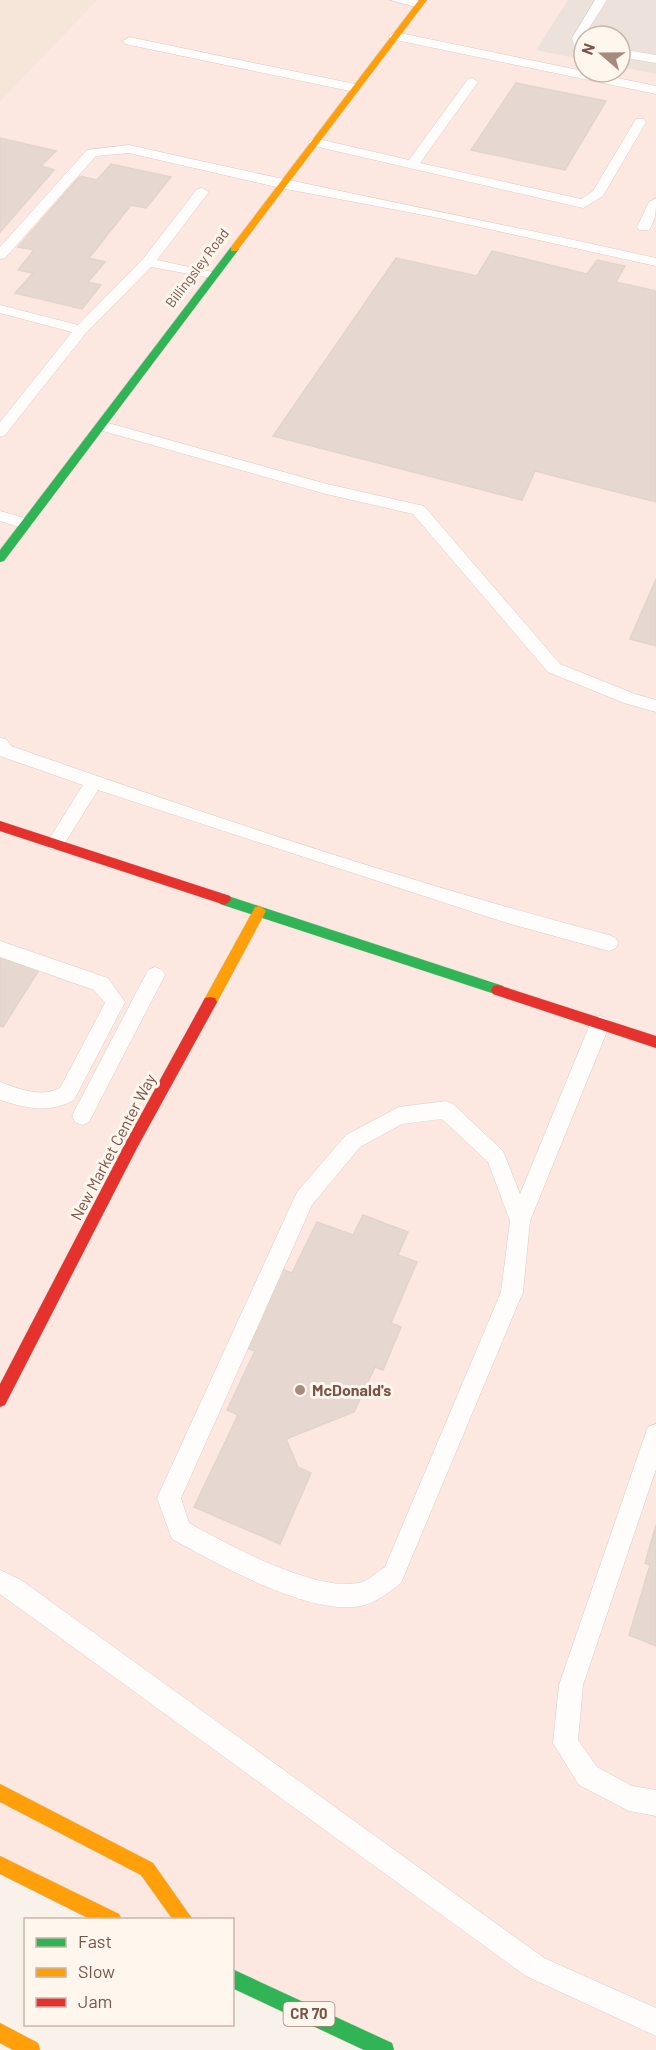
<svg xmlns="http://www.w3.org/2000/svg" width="656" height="2050" viewBox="0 0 656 2050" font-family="Barlow,sans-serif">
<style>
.residential{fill:#f6e6da}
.commercial{fill:#fce8e1;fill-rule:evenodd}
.industrial{fill:#ece2db}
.building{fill:#e6d8d1;stroke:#e2d4cc;stroke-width:1.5}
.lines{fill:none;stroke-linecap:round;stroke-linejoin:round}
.lane-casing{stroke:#d8cdc8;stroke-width:1}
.fast-casing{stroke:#dacec8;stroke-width:1}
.slow-casing{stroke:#dacec8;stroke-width:1}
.jam-casing{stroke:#dacec8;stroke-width:1}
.lane{fill:#fefdfc;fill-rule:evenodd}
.fast{fill:#30b455;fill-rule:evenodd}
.slow{fill:#ff9f0a;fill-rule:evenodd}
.jam{fill:#e5322d;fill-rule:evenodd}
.poi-dot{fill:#a78b80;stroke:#fff6ed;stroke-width:2}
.labels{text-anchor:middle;stroke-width:6;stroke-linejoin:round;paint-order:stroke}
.far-street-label{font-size:14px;fill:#7b5347;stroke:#fff6ed}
.shield{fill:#fff6ed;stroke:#a38479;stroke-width:1.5}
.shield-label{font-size:15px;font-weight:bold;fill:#7b5347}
.street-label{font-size:16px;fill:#7b5347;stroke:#fff6ed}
.poi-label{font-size:16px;font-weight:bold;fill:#7b5347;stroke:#fff6ed;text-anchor:start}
</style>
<rect width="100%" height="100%" fill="#f9f2eb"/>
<polygon class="residential" points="0,0 98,0 0,102"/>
<path class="commercial" d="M 98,0 L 656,0 L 656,2050 L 385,2050 L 233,1978 L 232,1920 L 113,1919 L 0,1865 L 0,102 ZM 584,36 L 620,36 L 620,72 L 584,72 Z"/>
<polygon class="industrial" points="568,0 656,0 656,74 620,67 620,36 584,36 584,60 536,50"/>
<g class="building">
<polygon points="516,83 606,101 565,170 471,150"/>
<polygon points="0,138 56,151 41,166 54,170 0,232"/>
<polygon points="111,164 171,177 146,208 131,205 89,258 105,262 88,282 101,285 82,309 15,293 33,273 18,270 34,250 18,247 80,176 97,180"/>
<polygon points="492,251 587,274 597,260 625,266 616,282 656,291 656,502 535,471 522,500 273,436 396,258 477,276"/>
<polygon points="656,579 656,646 630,639"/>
<polygon points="0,957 39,970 3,1027 0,1026"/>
<polygon points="363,1215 408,1232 398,1255 417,1262 391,1323 401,1327 383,1370 375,1367 354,1412 286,1439 298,1467 311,1473 280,1544 194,1507 238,1415 227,1410 255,1351 244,1347 282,1269 292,1273 317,1222 353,1235"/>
<polygon points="656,1525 656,1646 629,1635 650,1565 645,1563"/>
</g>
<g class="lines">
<defs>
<g id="lane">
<polygon points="390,0 417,0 426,4 420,8"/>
<polygon points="595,0 607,0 584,36 584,49 574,46 572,38"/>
<polygon points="395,32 656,86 656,94 391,39 389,36"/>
<polygon points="129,37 355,84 361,88 355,92 125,44 123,41"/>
<polygon points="620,49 656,55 656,63 620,57"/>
<polygon points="472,78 478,82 420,163 581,199 593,191 636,119 644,119 646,122 603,196 583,208 314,146 308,142 314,138 409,160 468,79"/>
<path d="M 129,145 C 304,185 481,219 656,258 L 656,266 L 434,217 L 281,188 L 129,153 L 96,156 L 5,258 L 0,259 L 0,247 L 87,150 Z"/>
<polygon points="202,188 209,192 157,260 217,273 217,279 151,267 86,333 5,435 0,437 0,422 72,332 0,313 0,305 78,325 143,259 197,189"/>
<path d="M 656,198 C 656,211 656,219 649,230 L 639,230 L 637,227 L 649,202 Z"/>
<polygon points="101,421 327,484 424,506 560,664 635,694 656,700 656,712 624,703 548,672 413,514 326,494 96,429 94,426"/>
<polygon points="0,511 32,520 34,524 26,529 0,521"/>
<path d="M 0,738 L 6,739 L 11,746 C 208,815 407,882 609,935 L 616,938 L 618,943 L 616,948 L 609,951 L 507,923 L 98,790 L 61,849 L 49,849 L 46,844 L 83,785 L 0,756 Z"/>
<path d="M 0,941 L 108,978 L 125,1002 L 74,1100 C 48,1114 27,1108 0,1100 L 0,1082 C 19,1089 41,1098 60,1088 L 105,1003 L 94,990 L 0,957 Z"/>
<polygon points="155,967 162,970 165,975 89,1122 82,1125 75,1122 72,1116 75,1110 148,970"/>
<path d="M 600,1016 L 607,1018 L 610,1024 L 530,1221 L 523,1292 L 401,1583 C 389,1592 376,1603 361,1606 C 309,1616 218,1564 172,1539 L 157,1498 L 297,1192 L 346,1135 L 399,1107 L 446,1101 L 453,1104 L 503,1151 L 520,1194 L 590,1024 L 593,1018 ZM 442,1119 L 488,1162 L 510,1221 L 501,1292 L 385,1567 C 378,1571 370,1579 362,1582 C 319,1595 227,1544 189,1523 L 181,1498 L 312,1205 L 360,1147 L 402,1124 Z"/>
<polygon points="656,1424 656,1469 583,1685 578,1740 597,1767 632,1786 656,1790 656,1816 629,1811 579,1785 553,1743 559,1685 645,1435 648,1427"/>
<polygon points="0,1570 21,1580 544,1958 656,2008 656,2036 526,1976 0,1594"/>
</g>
<g id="fast">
<polygon points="231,247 239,249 4,561 0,562 0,550"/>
<polygon points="225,895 503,986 505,990 503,994 498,995 220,904 219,900 220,896"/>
<polygon points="232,1969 392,2043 394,2050 364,2050 232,1988"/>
</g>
<g id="slow">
<polygon points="419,0 427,0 237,251 231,251 231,247"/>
<polygon points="260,906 266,911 215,1006 205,1006 203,1002 205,998 255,907"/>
<polygon points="0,1784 153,1863 193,1920 173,1920 141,1875 0,1802"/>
<polygon points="0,1856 119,1914 122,1920 92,1920 0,1874"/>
<polygon points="0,2023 38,2043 40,2050 13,2050 0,2043"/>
</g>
<g id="jam">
<polygon points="0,821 230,896 231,900 225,905 0,831"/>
<polygon points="498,985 656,1036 656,1048 493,994 491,990 493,986"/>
<polygon points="210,997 215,998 217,1002 215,1006 137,1148 5,1405 0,1407 0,1384 127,1140 205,998"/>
</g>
</defs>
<use href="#lane" class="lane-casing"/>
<use href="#fast" class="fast-casing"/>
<use href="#slow" class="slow-casing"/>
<use href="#jam" class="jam-casing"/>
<use href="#lane" class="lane"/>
<use href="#fast" class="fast"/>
<use href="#slow" class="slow"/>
<use href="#jam" class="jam"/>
</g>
<circle class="poi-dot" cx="300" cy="1390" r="6"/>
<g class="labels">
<g class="far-street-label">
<text transform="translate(197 268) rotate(-53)" y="5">Billingsley Road</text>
</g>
<rect class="shield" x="283.5" y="2002" width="51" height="24" rx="4.5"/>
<g class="shield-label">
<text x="309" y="2019">CR 70</text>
</g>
<g class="street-label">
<text transform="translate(113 1147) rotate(-62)" y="6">New Market Center Way</text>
</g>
<g class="poi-label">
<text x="312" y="1396">McDonald's</text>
</g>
</g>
<rect x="24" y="1918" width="210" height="108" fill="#fff6ed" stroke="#cab5ab" stroke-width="1.5"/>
<rect x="36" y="1938" width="30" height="9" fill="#30b455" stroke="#cab5ab" stroke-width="1.5"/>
<text x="78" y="1948" font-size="18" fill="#7b5347">Fast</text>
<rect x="36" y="1968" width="30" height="9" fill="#ff9f0a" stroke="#cab5ab" stroke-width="1.5"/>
<text x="78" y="1978" font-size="18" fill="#7b5347">Slow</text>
<rect x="36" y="1998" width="30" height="9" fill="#e5322d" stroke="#cab5ab" stroke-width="1.5"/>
<text x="78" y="2008" font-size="18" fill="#7b5347">Jam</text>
<g transform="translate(602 54) rotate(290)"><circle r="28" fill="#fff6ed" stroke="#cab5ab" stroke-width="1.5"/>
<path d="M0-4.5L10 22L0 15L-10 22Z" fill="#a78b80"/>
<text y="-9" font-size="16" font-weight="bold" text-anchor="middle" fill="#7b5347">N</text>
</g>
</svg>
